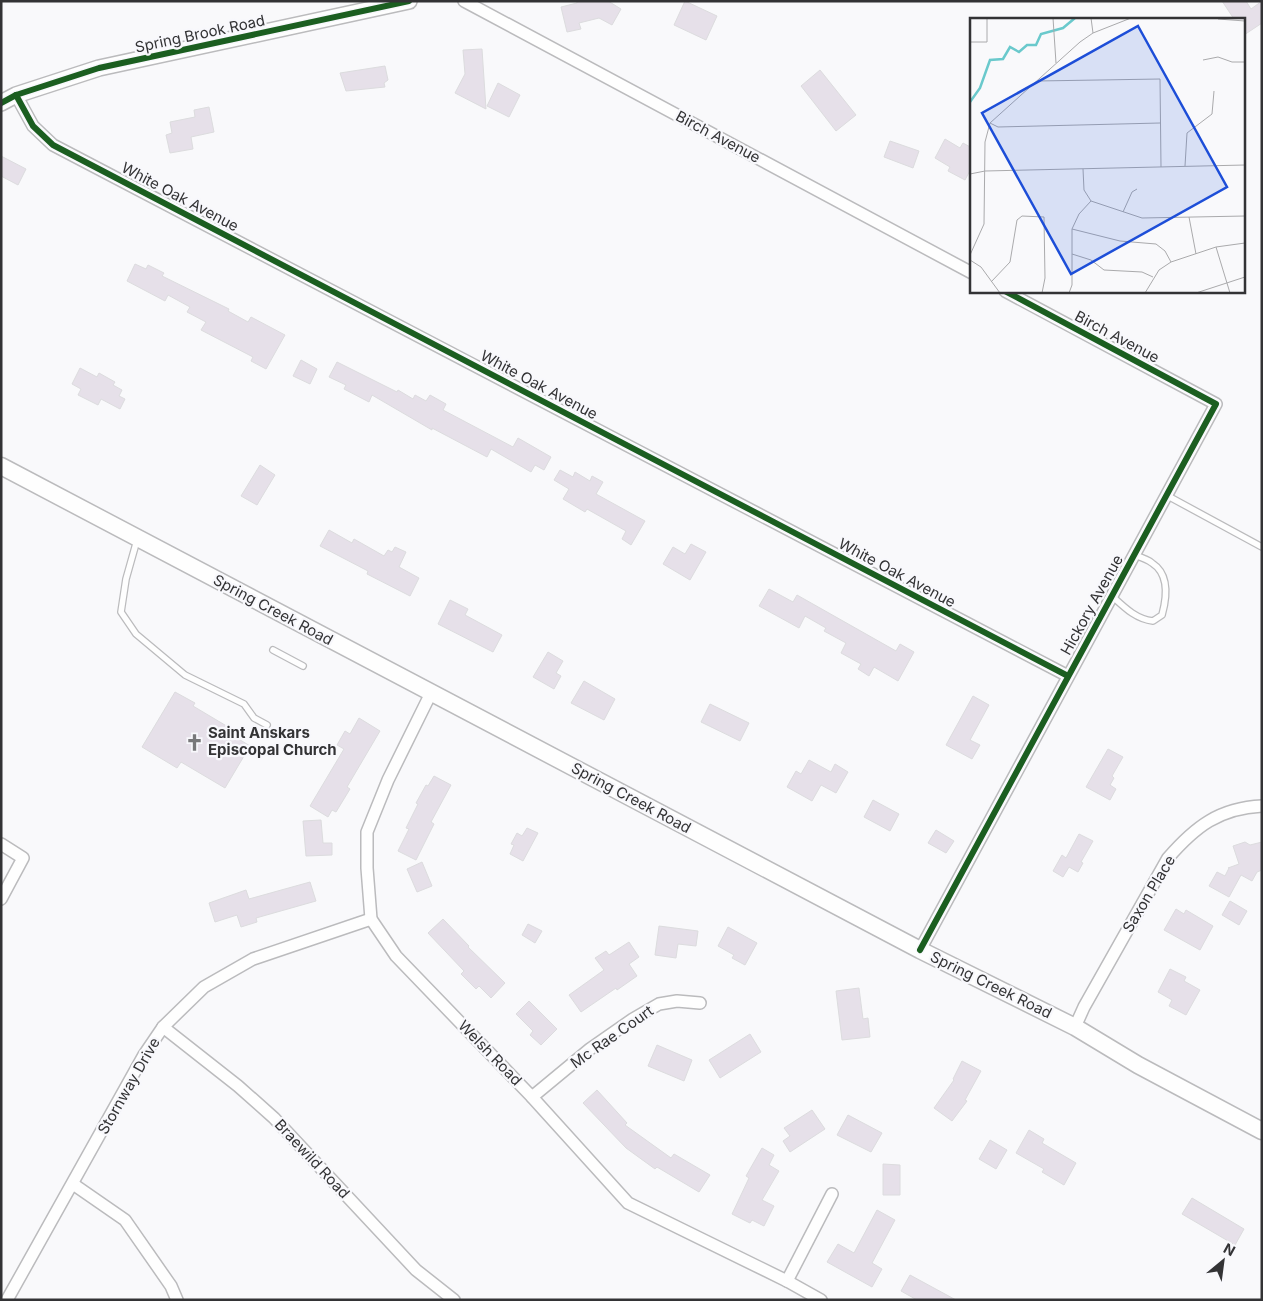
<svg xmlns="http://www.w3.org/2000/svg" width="1263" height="1301" viewBox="0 0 1263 1301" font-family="Inter,sans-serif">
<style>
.building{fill:#e6e0e9;stroke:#dcdcde}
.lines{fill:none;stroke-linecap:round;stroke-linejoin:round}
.service-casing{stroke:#bbbbbd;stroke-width:8}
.minor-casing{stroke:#bbbbbd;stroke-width:14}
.tertiary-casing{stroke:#bbbbbd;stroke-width:18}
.secondary-casing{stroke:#bbbbbd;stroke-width:19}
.service{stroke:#fefefe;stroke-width:5.5}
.minor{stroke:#fefefe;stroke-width:11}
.tertiary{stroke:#fefefe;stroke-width:15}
.secondary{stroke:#fefefe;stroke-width:16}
.cycleway-casing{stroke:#f8f8fc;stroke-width:9}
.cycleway{stroke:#1b5e20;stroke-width:6}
.labels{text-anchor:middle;stroke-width:4.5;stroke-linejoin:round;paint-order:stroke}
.street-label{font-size:15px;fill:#333335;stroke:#f8f8fc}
.poi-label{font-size:15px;font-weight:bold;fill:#333335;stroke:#f8f8fc;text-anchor:start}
.inset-river{fill:none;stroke:#6ac9cc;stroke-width:2.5}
.inset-road{fill:none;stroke:#aaaaac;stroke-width:1}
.view{fill:#1d4ed8;fill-opacity:0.15;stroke:#1d4ed8;stroke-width:2.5}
.inset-edge{fill:none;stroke:#333335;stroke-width:2.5}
</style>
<rect width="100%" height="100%" fill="#f9f9fb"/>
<g class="building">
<polygon points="577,1 608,1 621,9 612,25 599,18 579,23 581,29 567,32 561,7 577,3"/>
<polygon points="685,1 717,16 706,40 674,25"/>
<polygon points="1222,1 1246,1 1251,9 1262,1 1262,23 1244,35 1244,19 1234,19"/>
<polygon points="482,49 486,109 455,93 465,74 463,50"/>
<polygon points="385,66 388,80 384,83 385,87 346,91 340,73"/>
<polygon points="820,70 856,115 836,131 801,86"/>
<polygon points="498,83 520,95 509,117 487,106"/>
<polygon points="209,107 214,132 191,137 193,149 170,153 166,135 172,133 170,122 195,117 194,110"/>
<polygon points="945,139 960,148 963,143 972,148 972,167 965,180 948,171 950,167 935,158"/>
<polygon points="890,141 919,151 913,168 884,157"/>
<polygon points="1,156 26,169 18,185 1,176"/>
<polygon points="135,264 146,269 148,265 164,273 162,276 229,309 228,311 248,322 251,317 285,335 266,369 251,361 253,357 201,330 206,322 187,312 190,307 168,295 165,301 127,281"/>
<polygon points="301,360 317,369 310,384 293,376"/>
<polygon points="337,362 397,392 398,390 413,399 415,395 426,401 430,395 446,404 443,410 513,447 518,438 551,457 544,470 535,465 531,472 491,449 487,457 432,428 432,430 372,395 369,402 344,389 346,385 329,377"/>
<polygon points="80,368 97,377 99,373 115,382 113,385 122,390 119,396 125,399 120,409 101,399 98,405 78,395 81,389 72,384"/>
<polygon points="260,465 275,475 257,505 241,496"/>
<polygon points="560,470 573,477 575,472 590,481 592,476 603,482 596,494 645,521 631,545 622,539 626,531 587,509 585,512 563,499 569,489 554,480"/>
<polygon points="329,530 352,543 354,539 384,556 388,550 392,552 395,547 406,552 399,567 419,578 410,596 367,574 368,571 320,546"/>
<polygon points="691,544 706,552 690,580 663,564 673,547 685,554"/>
<polygon points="769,589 793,602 797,595 896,651 900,644 914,652 898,681 874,667 869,676 858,669 861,664 841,653 846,643 824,631 826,628 805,616 799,628 759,606"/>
<polygon points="450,600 468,609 465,615 502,635 493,652 438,624"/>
<polygon points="548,652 563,661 556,673 561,676 554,689 533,677"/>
<polygon points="584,681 615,699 604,720 571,703"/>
<polygon points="175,692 195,703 193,706 240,734 237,738 250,746 225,788 181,762 177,768 142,747"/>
<polygon points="973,696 989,705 970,740 980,745 972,759 946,745"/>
<polygon points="710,704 749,723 740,741 701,722"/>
<polygon points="359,718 380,731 347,787 350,789 336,812 332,810 328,817 310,806 344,749 337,745 345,731 350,734"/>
<polygon points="1108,749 1123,757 1112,776 1114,778 1110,785 1116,789 1110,800 1086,787"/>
<polygon points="809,760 831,772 835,764 848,772 836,793 821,785 812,801 787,787 796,771 801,774"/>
<polygon points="434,776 451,785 431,822 434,824 416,860 398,851 409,829 406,828 418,804 416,803 426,785 428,786"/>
<polygon points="873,800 899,814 890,831 864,817"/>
<polygon points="321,820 323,843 332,843 332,855 306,856 303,821"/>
<polygon points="527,828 538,833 523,861 510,854 514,845 511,844 517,833 522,836"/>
<polygon points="936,830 954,841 946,853 928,843"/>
<polygon points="1079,834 1093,841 1081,862 1083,863 1078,872 1069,867 1063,877 1053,871 1062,855 1066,858"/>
<polygon points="1245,842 1250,845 1262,842 1262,870 1257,872 1252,881 1241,875 1229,897 1209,886 1217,872 1225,876 1229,868 1228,868 1239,864 1233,846"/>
<polygon points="422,862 432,886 417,892 407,869"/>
<polygon points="310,882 316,901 256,918 257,922 241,927 237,915 215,922 209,903 246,890 249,899"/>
<polygon points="1230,901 1247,911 1239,925 1222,915"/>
<polygon points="1176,909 1184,914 1186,910 1213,926 1200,950 1164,930"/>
<polygon points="443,919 469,946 468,947 505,983 491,998 479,986 476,989 461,974 464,971 428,933"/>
<polygon points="528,924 542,931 535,943 522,935"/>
<polygon points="659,926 698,931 696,946 678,944 676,958 655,955"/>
<polygon points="728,927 757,943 745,965 732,958 734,955 718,946"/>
<polygon points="629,942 639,957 629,964 637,976 617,990 616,988 581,1012 569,995 604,970 595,958 606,951 609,955"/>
<polygon points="1170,969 1186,977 1184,981 1200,990 1186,1015 1169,1006 1172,1000 1158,992"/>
<polygon points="859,988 863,1019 868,1018 870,1037 842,1040 836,991"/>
<polygon points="529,1001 557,1029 541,1045 530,1035 533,1031 516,1014"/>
<polygon points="750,1034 761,1052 720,1078 709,1060"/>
<polygon points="657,1045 692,1060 684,1081 648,1066"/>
<polygon points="962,1061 981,1071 965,1100 967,1101 952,1121 934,1108 954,1080 953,1079"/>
<polygon points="597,1090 627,1123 625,1125 671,1158 674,1154 710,1175 699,1192 657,1167 655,1169 626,1148 583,1103"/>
<polygon points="812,1110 825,1129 790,1152 783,1141 790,1136 784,1128"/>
<polygon points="848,1115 882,1133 871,1152 837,1135"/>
<polygon points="1029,1130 1044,1139 1042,1143 1076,1163 1064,1185 1042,1172 1044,1169 1016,1153"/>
<polygon points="990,1140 1007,1150 996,1169 979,1159"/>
<polygon points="762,1148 774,1155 769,1165 779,1171 762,1200 774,1206 764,1226 752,1220 750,1223 732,1214 749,1178 746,1176"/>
<polygon points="883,1164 900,1165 900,1195 883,1195"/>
<polygon points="1192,1198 1244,1229 1235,1245 1182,1214"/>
<polygon points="877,1210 895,1220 872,1263 882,1269 872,1287 827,1262 838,1244 854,1253"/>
<polygon points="910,1275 956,1300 917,1300 901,1291"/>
</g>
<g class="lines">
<defs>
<g id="service">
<polyline points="1166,495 1262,547"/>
<polyline points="137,540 126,579 121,612 136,634 185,675 244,704 254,718 267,725"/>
<path d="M 1112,596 C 1125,608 1136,619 1153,621 L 1162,615 C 1167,597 1169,574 1152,563 C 1147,559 1140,557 1134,555"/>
<polyline points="273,650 303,666"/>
</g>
<g id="minor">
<polyline points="464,1 972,273"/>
<polyline points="16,95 33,126 53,145 1068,676"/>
<polyline points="431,693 388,780 367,832 367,868 371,919 396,956 532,1097 628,1203 787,1281 821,1300"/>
<polyline points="1,844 23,858 1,899"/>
<polyline points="920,950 1216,404 1005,291"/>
<polyline points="163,1027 238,1086 274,1118 416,1270 454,1300"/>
<path d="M 1075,1027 L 1084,1007 L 1168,858 C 1195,827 1219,808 1262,806"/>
<polyline points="532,1097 590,1049 633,1019 659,1004 677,1001 700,1003"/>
<polyline points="73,1184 125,1220 171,1286 177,1300"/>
<polyline points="787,1281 832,1194"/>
<polyline points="7,1300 144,1055 163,1027 204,987 253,959 371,919"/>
</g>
<polyline id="tertiary" points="1,103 16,95 99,68 409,1"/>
<polyline id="secondary" points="1,466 920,950 1075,1027 1138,1065 1262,1131"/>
</defs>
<use href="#service" class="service-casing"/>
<use href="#minor" class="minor-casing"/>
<use href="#tertiary" class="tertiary-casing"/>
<use href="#secondary" class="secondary-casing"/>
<use href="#service" class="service"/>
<use href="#minor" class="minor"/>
<use href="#tertiary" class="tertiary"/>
<use href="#secondary" class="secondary"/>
<defs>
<g id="cycleway">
<polyline points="16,95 33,126 53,145 1068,676"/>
<polyline points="1,103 16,95 99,68 409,1"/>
<polyline points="920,950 1216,404 1005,291"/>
</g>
</defs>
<use href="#cycleway" class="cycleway-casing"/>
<use href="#cycleway" class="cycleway"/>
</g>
<defs>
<symbol id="church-bare" viewBox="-9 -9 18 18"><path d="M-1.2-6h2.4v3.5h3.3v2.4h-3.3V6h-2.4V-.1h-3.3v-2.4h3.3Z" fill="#78787a" stroke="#f8f8fc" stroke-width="2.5" paint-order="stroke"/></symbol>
</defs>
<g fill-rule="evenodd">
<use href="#church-bare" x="182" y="730" width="25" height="25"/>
</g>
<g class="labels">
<g class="street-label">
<text transform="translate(200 34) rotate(-12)" y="5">Spring Brook Road</text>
<text transform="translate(718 137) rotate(28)" y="5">Birch Avenue</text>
<text transform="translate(180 197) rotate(28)" y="5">White Oak Avenue</text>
<text transform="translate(1117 337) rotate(28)" y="5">Birch Avenue</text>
<text transform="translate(539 385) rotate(28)" y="5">White Oak Avenue</text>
<text transform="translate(897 573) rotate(28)" y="5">White Oak Avenue</text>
<text transform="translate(1092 605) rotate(-61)" y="5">Hickory Avenue</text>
<text transform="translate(273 610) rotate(28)" y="5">Spring Creek Road</text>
<text transform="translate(631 798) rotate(28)" y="5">Spring Creek Road</text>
<text transform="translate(1149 894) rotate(-59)" y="5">Saxon Place</text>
<text transform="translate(991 985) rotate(26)" y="5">Spring Creek Road</text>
<text transform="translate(612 1037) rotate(-35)" y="5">Mc Rae Court</text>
<text transform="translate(490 1053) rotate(46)" y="5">Welsh Road</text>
<text transform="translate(129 1086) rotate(-60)" y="5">Stornway Drive</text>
<text transform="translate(312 1159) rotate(47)" y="5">Braewild Road</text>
</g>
<g class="poi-label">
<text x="208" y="738">Saint Anskars<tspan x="208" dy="17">Episcopal Church</tspan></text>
</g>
</g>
<g transform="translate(970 18)">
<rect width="275" height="275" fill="#f9f9fb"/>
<path class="inset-river" d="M 0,84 L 10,70 L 20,42 L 33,41 L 40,29 L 49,34 L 57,27 L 66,27 L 71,16 L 93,10 L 105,0"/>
<path class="inset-road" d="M 83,0 L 86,45M 121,0 L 123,15M 248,1 L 275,3M 0,24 L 17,24 L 17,0M 233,42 L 248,39 L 262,44 L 275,44M 67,63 L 190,61 L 191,149M 20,105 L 28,109 L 190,105M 215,148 L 217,115 L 242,96 L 244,73M 113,151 L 114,172 L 121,183 L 172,200 L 275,198M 0,156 L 15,153 L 275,147M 153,194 L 162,174 L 167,171M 219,199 L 226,236M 102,211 L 150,223 L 186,226 L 195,233 L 201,244M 246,229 L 260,275M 102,236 L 121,242 L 134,252 L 172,254 L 183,259M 0,237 L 14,206 L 15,124 L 20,105 L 110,24 L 123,15 L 161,0M 0,242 L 11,249 L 30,275M 21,264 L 40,244 L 47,202 L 52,198 L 74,199 L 75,260 L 72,275M 99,275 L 102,267 L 102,211 L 109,196 L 121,183M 175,275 L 189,252 L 201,244 L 246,229 L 275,225M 226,275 L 275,259"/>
<path class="view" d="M 168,8 L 257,169 L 101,256 L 12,95 Z"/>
<rect width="275" height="275" class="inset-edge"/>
</g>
<rect width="1263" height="1301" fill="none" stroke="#333335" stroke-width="5"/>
<g transform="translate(1223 1261) rotate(29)" stroke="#f8f8fc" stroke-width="4" paint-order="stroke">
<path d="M0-4L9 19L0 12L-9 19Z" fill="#333335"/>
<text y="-8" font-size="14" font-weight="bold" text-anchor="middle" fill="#333335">N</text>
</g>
</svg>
